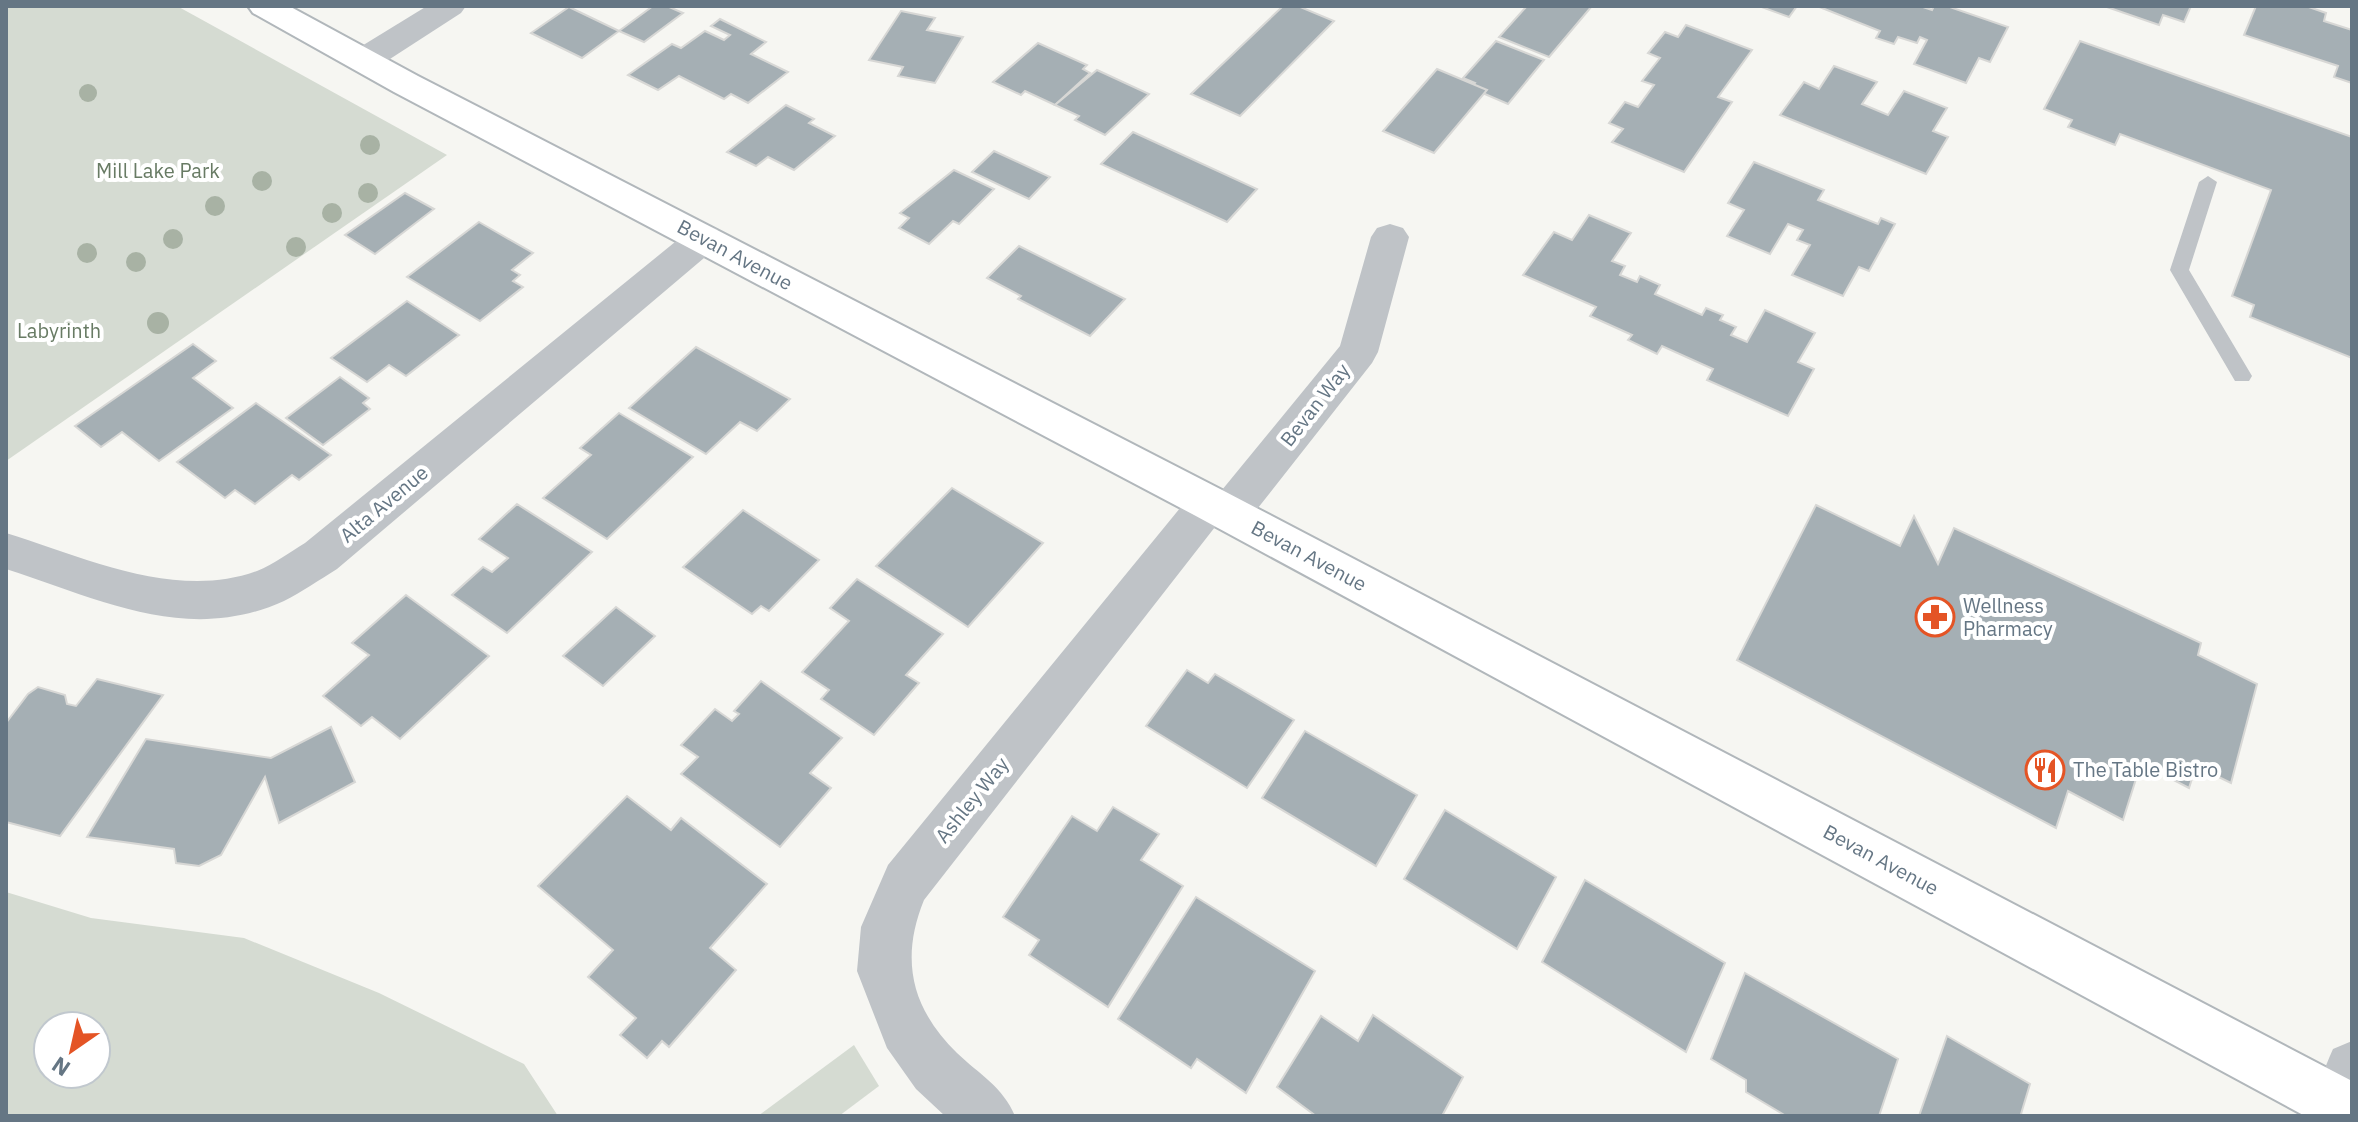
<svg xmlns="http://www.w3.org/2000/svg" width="2358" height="1122" viewBox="0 0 2358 1122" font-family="'IBM Plex Sans',sans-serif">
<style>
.green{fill:#d5dbd2;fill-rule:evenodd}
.building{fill:#a5afb4;stroke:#d7d7d5;stroke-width:2}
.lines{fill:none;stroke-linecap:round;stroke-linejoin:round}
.secondary-casing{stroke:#b1b7bb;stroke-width:4}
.lane{fill:#bfc3c7;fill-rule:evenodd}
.street{fill:#bfc3c7;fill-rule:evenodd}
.secondary{fill:#fff;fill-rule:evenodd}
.tree{fill:#a8b2a4}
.labels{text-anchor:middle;stroke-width:8;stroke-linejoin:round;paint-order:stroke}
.park-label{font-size:20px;fill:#687b64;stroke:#fff}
.street-label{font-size:20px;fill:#657684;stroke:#fff}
.poi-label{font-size:20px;fill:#657684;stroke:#fff;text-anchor:start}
</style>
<rect width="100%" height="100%" fill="#f6f6f2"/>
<g class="green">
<polygon points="6,6 177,6 447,155 6,461"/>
<path d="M 6,892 L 91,918 L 244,938 L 379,993 L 524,1064 L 558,1116 L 6,1116 ZM 96,1026 L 96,1074 L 48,1074 L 48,1026 Z"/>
<polygon points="854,1045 879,1086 839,1116 758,1116"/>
</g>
<g class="building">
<polygon points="653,6 667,6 683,13 644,42 619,31"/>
<polygon points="1283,6 1298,6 1334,21 1240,116 1191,94"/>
<polygon points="1527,6 1592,6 1549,57 1499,37"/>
<polygon points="1759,6 1797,6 1789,17"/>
<polygon points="1817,6 1920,6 1932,10 1934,6 1947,6 2008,27 1990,62 1979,58 1966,83 1914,64 1927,40 1920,37 1917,43 1898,37 1894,44 1876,38 1880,31"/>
<polygon points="2104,6 2191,6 2184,22 2163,15 2159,25"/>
<polygon points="2256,6 2306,6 2326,13 2324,21 2352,30 2352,83 2334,77 2338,66 2244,35"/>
<polygon points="569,7 619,31 582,58 531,33"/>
<polygon points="901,11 935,18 927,30 963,37 935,83 898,76 903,67 869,60"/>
<polygon points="720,19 766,42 751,54 788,72 748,103 731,94 724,99 679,76 658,90 628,75 672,44 681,48 705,31 724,40 730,35 711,26"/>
<polygon points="1686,25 1752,50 1718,97 1732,102 1684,172 1612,142 1623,129 1609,123 1625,102 1638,107 1654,85 1642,81 1660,58 1648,53 1665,32 1678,37"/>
<polygon points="1496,41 1544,60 1508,104 1471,88 1475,83 1463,78"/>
<polygon points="2080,41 2352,137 2352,358 2250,317 2254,305 2232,296 2271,190 2120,134 2115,145 2068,127 2072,120 2044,109"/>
<polygon points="1038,43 1087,65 1083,69 1090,73 1055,105 1025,91 1021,95 993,82"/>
<polygon points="1834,66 1877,82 1862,104 1888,115 1904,91 1947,108 1933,131 1948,137 1926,174 1780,115 1804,82 1819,89"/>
<polygon points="1437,69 1487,90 1434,153 1383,131"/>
<polygon points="1097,70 1149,94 1105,135 1075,120 1079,116 1055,105"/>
<polygon points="786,105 814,119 809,123 835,136 794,170 768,157 756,166 727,152"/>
<polygon points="1133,132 1257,189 1227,222 1101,164"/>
<polygon points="994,151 1050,177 1029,199 972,172"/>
<polygon points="1754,162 1824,190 1818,200 1878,224 1881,218 1895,224 1869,271 1859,267 1843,296 1792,275 1810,245 1797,240 1803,230 1788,224 1770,254 1727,236 1744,210 1728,203"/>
<polygon points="954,170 994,189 959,224 953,221 929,244 899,228 909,218 900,213"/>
<polygon points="405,193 434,209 375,254 345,235"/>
<polygon points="1589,215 1631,233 1612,261 1625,266 1620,275 1637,282 1640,276 1660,285 1655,294 1702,315 1706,308 1723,315 1720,320 1736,327 1731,335 1747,342 1765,310 1815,333 1798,362 1814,369 1788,416 1707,380 1713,369 1662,346 1657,354 1628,340 1632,335 1590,316 1596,307 1523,275 1554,232 1572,240"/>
<polygon points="479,222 533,253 512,270 520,275 513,281 523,287 480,321 407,277"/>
<polygon points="1019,246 1125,299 1090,336 1018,299 1021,296 987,278"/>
<polygon points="407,301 459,335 406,376 389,365 367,382 331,358"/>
<polygon points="193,344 216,361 193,378 233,408 159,461 122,432 101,447 75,426"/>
<polygon points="696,347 790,399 757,431 740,422 706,454 629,408"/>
<polygon points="340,377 369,398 363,403 370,409 323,445 286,418"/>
<polygon points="256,403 331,455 299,480 292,475 255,504 235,490 225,498 177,462"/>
<polygon points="619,413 693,457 607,539 543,498 591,455 580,448"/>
<polygon points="952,488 1043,543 968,627 876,566"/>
<polygon points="517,504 592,552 507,633 452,595 483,567 492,572 508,558 479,539"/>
<polygon points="1816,505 1900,546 1914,516 1938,564 1954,528 2201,643 2198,655 2257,684 2231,783 2196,766 2189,788 2141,763 2123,820 2068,791 2056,828 1737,660"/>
<polygon points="743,510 819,560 769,611 761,606 752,614 683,567"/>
<polygon points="857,579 943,634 906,675 919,683 874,735 821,699 829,690 802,672 849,621 830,608"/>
<polygon points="406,595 489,656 400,739 372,717 361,726 323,696 369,655 352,643"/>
<polygon points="616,607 655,636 603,686 563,656"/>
<polygon points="1187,670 1208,683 1215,674 1294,720 1247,788 1146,726"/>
<polygon points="97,679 163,695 60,836 6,822 6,723 28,694 38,687 65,695 67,704 76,706"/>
<polygon points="761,681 842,738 810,773 831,788 780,847 681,774 698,757 681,745 715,709 732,721 739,714 734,711"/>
<polygon points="331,727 355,782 279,823 265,777 221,855 199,866 176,863 174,849 87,837 146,739 271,758"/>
<polygon points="1305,731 1417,795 1376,866 1262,798"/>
<polygon points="627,796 671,830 681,818 767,884 710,948 736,970 669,1047 662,1041 647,1058 620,1035 636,1018 588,977 613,950 538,886"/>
<polygon points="1113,807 1159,834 1141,860 1183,886 1108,1007 1029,955 1039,940 1003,917 1072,816 1097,831"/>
<polygon points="1445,810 1556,877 1517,949 1404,879"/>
<polygon points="1585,880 1725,963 1686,1052 1542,962"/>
<polygon points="1196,897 1315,971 1246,1093 1197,1059 1191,1068 1118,1019"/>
<polygon points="1745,973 1898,1059 1879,1116 1786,1116 1746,1092 1746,1080 1711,1059"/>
<polygon points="1373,1015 1463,1077 1442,1116 1316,1116 1277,1087 1321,1016 1358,1041"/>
<polygon points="1947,1036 2030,1084 2021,1114 2024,1116 1919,1116"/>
</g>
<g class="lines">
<defs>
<polygon id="secondary" points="248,6 289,6 418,76 1224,491 2352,1081 2352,1116 2305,1116 1194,515 394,92 253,13"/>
</defs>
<use href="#secondary" class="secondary-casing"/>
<polygon class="lane" points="2208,176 2217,182 2189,270 2252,376 2249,381 2235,381 2170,270 2199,182"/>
<g class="street">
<polygon points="427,6 466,6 461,13 376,68 364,71 352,68 347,60 352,52"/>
<path d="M 1390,224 L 1403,228 L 1409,237 L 1378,352 L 1372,363 L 1243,527 L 1228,532 L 1215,527 L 924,900 C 900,959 911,1008 957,1053 C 979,1074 1003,1087 1015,1116 L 945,1116 L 916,1089 L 887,1048 L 857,971 L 861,927 L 888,865 L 1194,491 L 1209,485 L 1222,490 L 1340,346 L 1371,237 L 1377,228 Z"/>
<path d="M 704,225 L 717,229 L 723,238 L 717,247 L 337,569 C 319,580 302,592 284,601 C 187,645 100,599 6,569 L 6,533 C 84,557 176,601 257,571 C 274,564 290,552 305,543 L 691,229 Z"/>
<path d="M 2352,1041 L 2352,1116 L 2320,1116 C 2312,1097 2325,1067 2333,1049 Z"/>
</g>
<use href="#secondary" class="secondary"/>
</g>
<g class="tree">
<circle cx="88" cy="93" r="9"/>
<circle cx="370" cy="145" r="10"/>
<circle cx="262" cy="181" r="10"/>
<circle cx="368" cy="193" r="10"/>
<circle cx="215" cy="206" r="10"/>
<circle cx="332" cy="213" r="10"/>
<circle cx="173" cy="239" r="10"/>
<circle cx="296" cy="247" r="10"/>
<circle cx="87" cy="253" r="10"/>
<circle cx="136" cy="262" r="10"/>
<circle cx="158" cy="323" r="11"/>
</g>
<defs>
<symbol id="pharmacy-ring" viewBox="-11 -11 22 22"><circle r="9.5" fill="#fff" stroke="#e45425" stroke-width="1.5"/><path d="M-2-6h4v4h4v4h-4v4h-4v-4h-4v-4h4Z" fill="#e45425"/></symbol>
<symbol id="restaurant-ring" viewBox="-11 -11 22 22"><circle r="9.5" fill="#fff" stroke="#e45425" stroke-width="1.5"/><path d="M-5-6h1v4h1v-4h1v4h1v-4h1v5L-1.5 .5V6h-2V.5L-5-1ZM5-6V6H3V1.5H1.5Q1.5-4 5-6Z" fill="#e45425"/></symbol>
</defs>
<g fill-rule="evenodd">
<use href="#pharmacy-ring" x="1913" y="595" width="44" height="44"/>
<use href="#restaurant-ring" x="2023" y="748" width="44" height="44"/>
</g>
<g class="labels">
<g class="park-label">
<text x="158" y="178">Mill Lake Park</text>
<text x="59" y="338">Labyrinth</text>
</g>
<g class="street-label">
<text transform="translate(735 255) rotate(28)" y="7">Bevan Avenue</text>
<text transform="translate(1315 405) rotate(-52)" y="7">Bevan Way</text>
<text transform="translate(384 504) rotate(-40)" y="7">Alta Avenue</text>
<text transform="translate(1309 556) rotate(28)" y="7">Bevan Avenue</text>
<text transform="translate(972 800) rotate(-51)" y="7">Ashley Way</text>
<text transform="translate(1881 860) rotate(28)" y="7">Bevan Avenue</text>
</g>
<g class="poi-label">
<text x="1963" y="613">Wellness<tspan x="1963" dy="23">Pharmacy</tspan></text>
<text x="2073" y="777">The Table Bistro</text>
</g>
</g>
<rect width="2358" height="1122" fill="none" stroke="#657684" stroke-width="16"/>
<g transform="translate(72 1050) rotate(214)"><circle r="38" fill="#ffffff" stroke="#c1c8ce" stroke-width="2"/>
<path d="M0-6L14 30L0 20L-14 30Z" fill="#e45425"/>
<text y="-12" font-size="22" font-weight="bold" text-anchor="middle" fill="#657684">N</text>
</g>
</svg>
